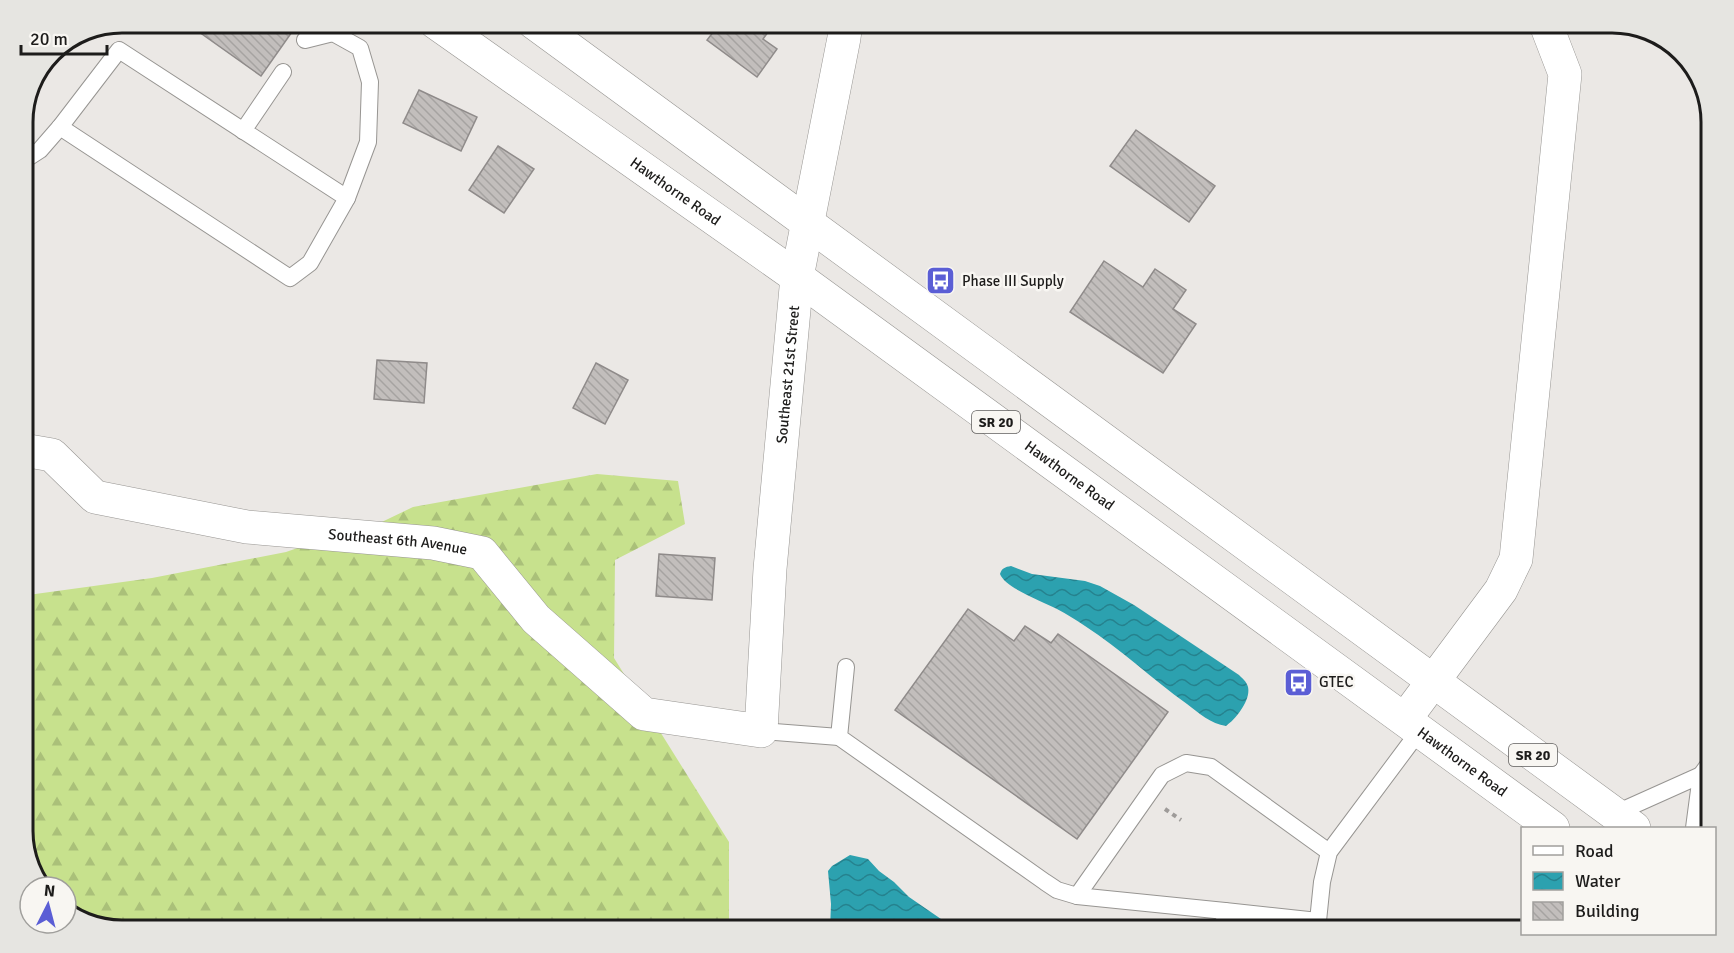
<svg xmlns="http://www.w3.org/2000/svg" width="1734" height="953" viewBox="0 0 1734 953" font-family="Signika,sans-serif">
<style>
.forest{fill:url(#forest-firs)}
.water{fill:url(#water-waves)}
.building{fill:url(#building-back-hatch);stroke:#8f8b8a;stroke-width:1.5}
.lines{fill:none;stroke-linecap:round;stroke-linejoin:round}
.lane-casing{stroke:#979592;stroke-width:18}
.street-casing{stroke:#979592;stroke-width:34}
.highway-casing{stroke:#979592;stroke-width:34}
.path{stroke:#9e9b99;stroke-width:4;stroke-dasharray:4.5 4.5;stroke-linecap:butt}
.lane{stroke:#fff;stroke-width:16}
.street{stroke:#fff;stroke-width:33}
.highway{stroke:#fff;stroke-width:33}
.labels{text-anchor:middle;stroke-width:5;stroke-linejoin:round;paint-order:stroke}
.shield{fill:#f8f6f2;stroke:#5f5d5c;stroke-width:1.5}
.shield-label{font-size:14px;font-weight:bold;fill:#1d1c1b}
.street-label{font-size:15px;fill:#1d1c1b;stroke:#f8f6f2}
.poi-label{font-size:15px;fill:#1d1c1b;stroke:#f8f6f2;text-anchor:start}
.rim{fill:none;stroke:#1d1c1b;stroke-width:3}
</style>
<defs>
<pattern id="forest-firs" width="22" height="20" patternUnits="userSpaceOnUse" patternTransform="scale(1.5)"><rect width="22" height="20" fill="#c7e18d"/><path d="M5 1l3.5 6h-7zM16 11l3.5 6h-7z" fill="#aac079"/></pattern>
<pattern id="water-waves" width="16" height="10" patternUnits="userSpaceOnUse" patternTransform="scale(1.5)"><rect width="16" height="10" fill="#2ca1af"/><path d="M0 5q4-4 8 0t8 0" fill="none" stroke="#25828e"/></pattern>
<pattern id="building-back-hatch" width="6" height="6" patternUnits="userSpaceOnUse" patternTransform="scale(1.5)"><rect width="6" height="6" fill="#c2bebc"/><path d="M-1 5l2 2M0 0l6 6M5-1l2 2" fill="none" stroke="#a6a3a1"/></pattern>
</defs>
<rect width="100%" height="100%" fill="#ebe8e5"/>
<polygon class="forest" points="597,474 678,481 685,524 615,560 614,658 729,842 729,930 122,930 72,917 66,911 66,887 42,887 36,881 23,837 23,594 28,595 152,578 286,552 332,536 361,532 413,507"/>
<g class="water">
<path d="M 1011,566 L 1032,574 L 1085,581 L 1100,586 L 1134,605 L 1239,675 C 1242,678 1247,682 1248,687 C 1251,700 1236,719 1226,726 C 1211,724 1199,713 1187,704 C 1152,679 1121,649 1085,626 C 1076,620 1067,614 1057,609 C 1044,602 1005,588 1000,574 C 1002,568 1005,567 1011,566 Z"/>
<polygon points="850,855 868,859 879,871 894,882 909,897 957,930 830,930 831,904 828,871 832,866"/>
</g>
<g class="building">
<polygon points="185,22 299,22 261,76"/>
<polygon points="721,22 774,24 763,39 777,49 757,77 707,40"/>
<polygon points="419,90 477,117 461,151 403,123"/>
<polygon points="1136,130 1215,186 1189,222 1110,166"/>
<polygon points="498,146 534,169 504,213 469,190"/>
<polygon points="1104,261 1143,287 1155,269 1186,290 1173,309 1196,324 1163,373 1070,312"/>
<polygon points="377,360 427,363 424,403 374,399"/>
<polygon points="596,363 628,380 605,424 573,408"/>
<polygon points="659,554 715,558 712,600 656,596"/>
<polygon points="968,609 1014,641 1025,626 1051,643 1058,634 1168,712 1077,839 895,710"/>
</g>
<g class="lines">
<defs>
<g id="lane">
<polyline points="60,127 290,278 310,263 347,198 368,142 370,82 360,48 333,33 305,40"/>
<polyline points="243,131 283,72"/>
<polyline points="23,161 40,150 60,127 119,50 347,198"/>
<polyline points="846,667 839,737 1045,882 1057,890 1077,896 1225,911 1223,930"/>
<polyline points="761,731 839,737"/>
<polyline points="1701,775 1711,761"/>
<polyline points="1614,814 1701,775 1694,828"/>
<polyline points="1077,896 1162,775 1186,763 1211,767 1329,852"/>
<polyline points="1225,911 1318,921 1322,882 1329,852 1420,730"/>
</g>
<g id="street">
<path id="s1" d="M 23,450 L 52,455 L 95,497 L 247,527 L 433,543 L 482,553 L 536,619 L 644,714 L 761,731 L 770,569 L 797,277 L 844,38 L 846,22"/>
<polyline points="1405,719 1501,590 1516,559 1565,74 1545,22"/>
</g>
<g id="highway">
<path id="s2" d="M 435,22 L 797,277 L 1553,828"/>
<polyline points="533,22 1634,828"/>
</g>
</defs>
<use href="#lane" class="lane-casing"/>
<use href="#street" class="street-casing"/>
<use href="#highway" class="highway-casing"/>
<polyline class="path" points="1165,809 1181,820"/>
<use href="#lane" class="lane"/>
<use href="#street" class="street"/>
<use href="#highway" class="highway"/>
</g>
<defs>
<symbol id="bus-square" viewBox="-11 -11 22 22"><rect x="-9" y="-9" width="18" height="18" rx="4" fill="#5b5ed5" stroke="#f8f6f2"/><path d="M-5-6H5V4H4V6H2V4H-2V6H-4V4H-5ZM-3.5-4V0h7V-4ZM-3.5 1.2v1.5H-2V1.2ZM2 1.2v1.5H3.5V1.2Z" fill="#fff"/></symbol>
</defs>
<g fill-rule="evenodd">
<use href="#bus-square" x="924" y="264" width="33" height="33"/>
<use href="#bus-square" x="1282" y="666" width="33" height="33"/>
</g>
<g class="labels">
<g class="shield">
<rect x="972" y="411" width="48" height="22" rx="4.5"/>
<rect x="1509" y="744" width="48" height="22" rx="4.5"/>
</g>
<g class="shield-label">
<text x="996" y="427">SR 20</text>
<text x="1533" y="760">SR 20</text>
</g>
<g class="street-label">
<text dy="5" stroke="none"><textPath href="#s2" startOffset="294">Hawthorne Road</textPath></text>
<text dy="5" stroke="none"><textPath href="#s1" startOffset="1186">Southeast 21st Street</textPath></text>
<text dy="5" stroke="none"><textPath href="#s2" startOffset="780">Hawthorne Road</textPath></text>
<text dy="5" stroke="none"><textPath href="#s1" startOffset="396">Southeast 6th Avenue</textPath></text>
<text dy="5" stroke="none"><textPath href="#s2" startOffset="1266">Hawthorne Road</textPath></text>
</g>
<g class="poi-label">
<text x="962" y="286">Phase III Supply</text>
<text x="1319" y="687">GTEC</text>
</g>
</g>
<path d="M0 0H1734V953H0ZM122 33H1612A89 89 0 0 1 1701 122V831A89 89 0 0 1 1612 920H122A89 89 0 0 1 33 831V122A89 89 0 0 1 122 33Z" fill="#e6e5e1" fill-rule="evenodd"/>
<path class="rim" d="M122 33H1612A89 89 0 0 1 1701 122V831A89 89 0 0 1 1612 920H122A89 89 0 0 1 33 831V122A89 89 0 0 1 122 33Z"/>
<rect x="1521" y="827" width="195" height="108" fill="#f8f6f2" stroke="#a09f9c" stroke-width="1.5"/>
<rect x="1533" y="846" width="30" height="9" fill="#ffffff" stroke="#a09f9c" stroke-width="1.5"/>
<text x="1575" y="857" font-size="18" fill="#1d1c1b">Road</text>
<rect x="1533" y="872" width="30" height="18" fill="url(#water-waves)" stroke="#a09f9c" stroke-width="1.5"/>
<text x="1575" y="887" font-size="18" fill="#1d1c1b">Water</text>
<rect x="1533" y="902" width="30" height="18" fill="url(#building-back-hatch)" stroke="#a09f9c" stroke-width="1.5"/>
<text x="1575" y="917" font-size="18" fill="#1d1c1b">Building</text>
<g transform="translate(48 905) rotate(6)"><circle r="28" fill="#f8f6f2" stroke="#a09f9c" stroke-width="1.5"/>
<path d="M0-4.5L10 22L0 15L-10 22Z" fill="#5b5ed5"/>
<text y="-9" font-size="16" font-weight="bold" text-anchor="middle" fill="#1d1c1b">N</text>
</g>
<path d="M21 45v9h86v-9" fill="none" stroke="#1d1c1b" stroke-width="3"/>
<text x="30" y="45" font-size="18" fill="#1d1c1b" stroke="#f8f6f2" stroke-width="4.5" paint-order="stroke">20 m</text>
</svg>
